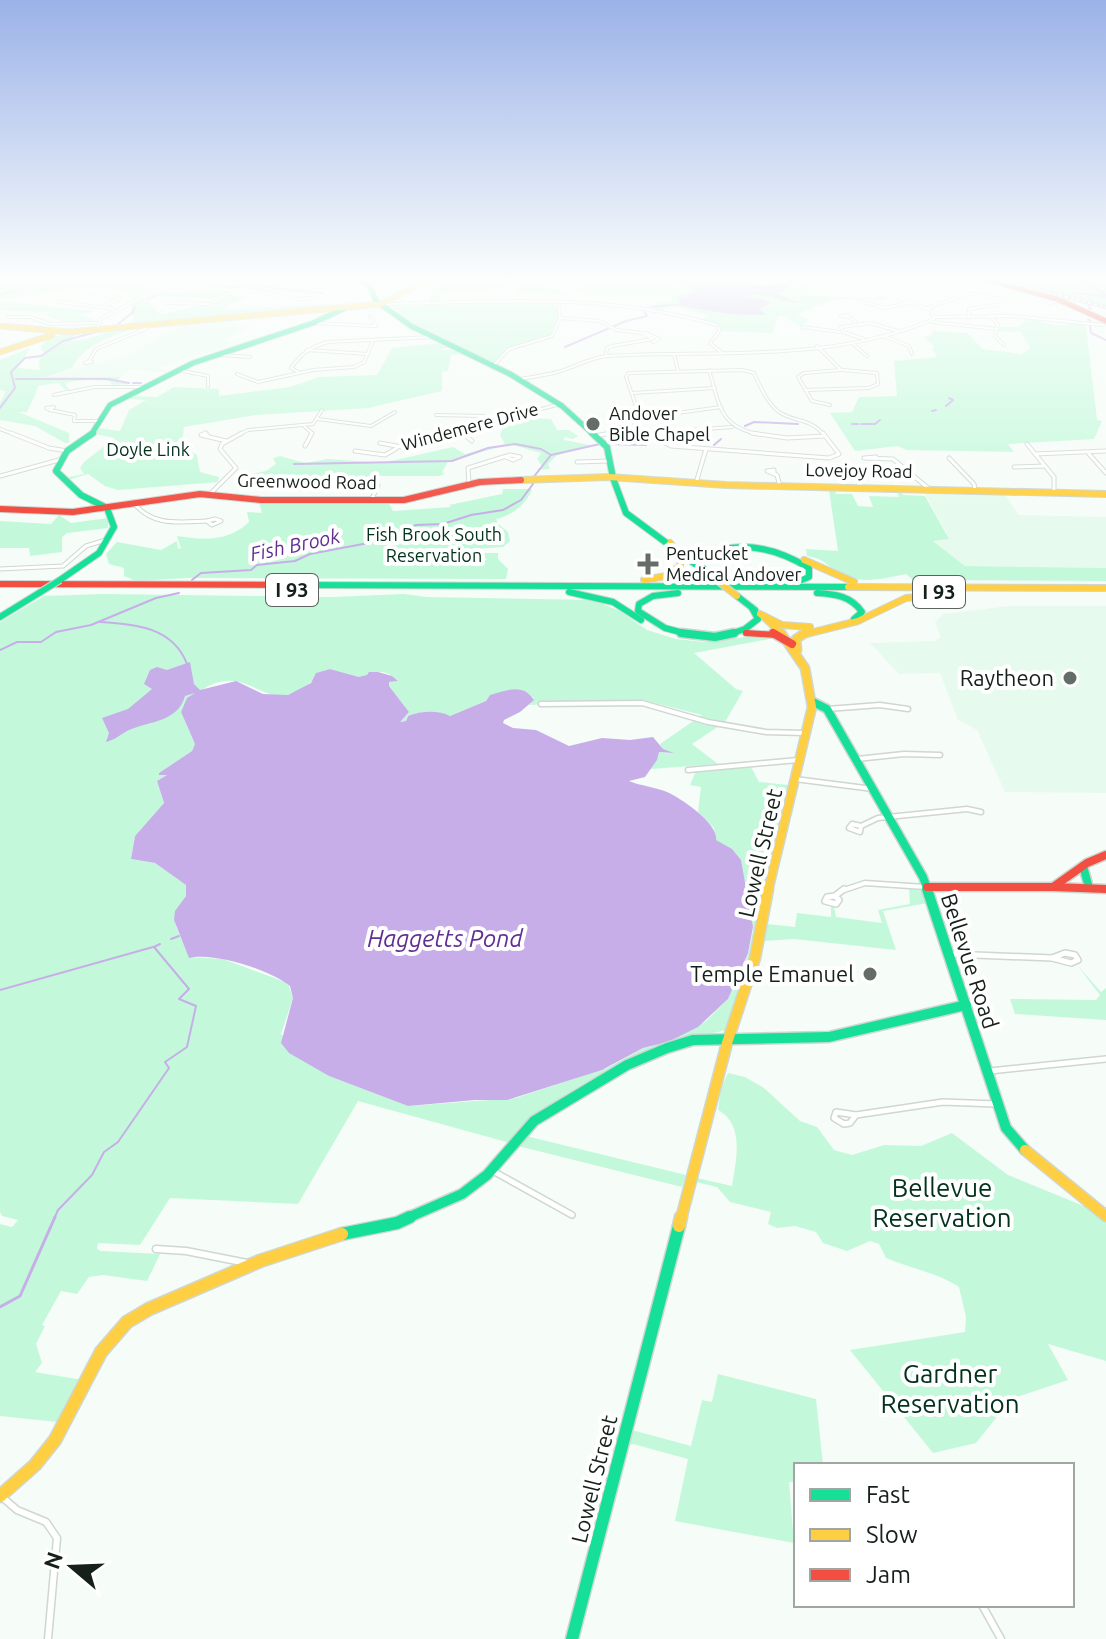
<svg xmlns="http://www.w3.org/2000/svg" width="1106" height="1639" viewBox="0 0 1106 1639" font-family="Ubuntu,sans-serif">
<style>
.built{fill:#e6fbed}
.green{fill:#c3f9da;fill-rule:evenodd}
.water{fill:#c8aee9}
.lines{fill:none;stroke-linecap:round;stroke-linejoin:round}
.stream-far1{stroke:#c8aee9;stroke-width:2}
.stream{stroke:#c8aee9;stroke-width:3}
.river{stroke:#c8aee9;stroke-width:4}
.street-far4-casing{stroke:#cfd7d2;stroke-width:4}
.street-far3-casing{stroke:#cfd7d2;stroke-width:5}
.street-far2-casing{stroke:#cfd7d2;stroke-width:7}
.street-far1-casing{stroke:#cfd7d2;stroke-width:8}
.street-casing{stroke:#cfd7d2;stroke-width:9}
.fast-far4-casing{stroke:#cfd7d2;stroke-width:7}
.fast-far3-casing{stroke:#cfd7d2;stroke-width:8}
.fast-far2-casing{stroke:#cfd7d2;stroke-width:11}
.fast-far1-casing{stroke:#cfd7d2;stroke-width:13}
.fast-casing{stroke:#cfd7d2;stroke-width:15}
.slow-far4-casing{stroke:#cfd7d2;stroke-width:7}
.slow-far3-casing{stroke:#cfd7d2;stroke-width:8}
.slow-far2-casing{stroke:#cfd7d2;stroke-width:11}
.slow-far1-casing{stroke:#cfd7d2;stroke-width:13}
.slow-casing{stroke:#cfd7d2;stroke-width:15}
.jam-far2-casing{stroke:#cfd7d2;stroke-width:7}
.jam-far1-casing{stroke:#cfd7d2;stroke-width:8}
.jam-casing{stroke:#cfd7d2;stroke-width:11}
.street-far4{stroke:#fefffe;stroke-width:2}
.street-far3{stroke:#fefffe;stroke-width:3}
.street-far2{stroke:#fefffe;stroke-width:4}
.street-far1{stroke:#fefffe;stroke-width:5}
.street{stroke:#fefffe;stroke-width:6}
.fast-far4{stroke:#16e098;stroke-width:5}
.fast-far3{stroke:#16e098;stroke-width:6}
.fast-far2{stroke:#16e098;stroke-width:8}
.fast-far1{stroke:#16e098;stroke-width:10}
.fast{stroke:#16e098;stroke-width:12}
.slow-far4{stroke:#ffcf43;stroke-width:5}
.slow-far3{stroke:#ffcf43;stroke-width:6}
.slow-far2{stroke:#ffcf43;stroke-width:8}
.slow-far1{stroke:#ffcf43;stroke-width:10}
.slow{stroke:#ffcf43;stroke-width:12}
.jam-far2{stroke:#f24e42;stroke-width:5}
.jam-far1{stroke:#f24e42;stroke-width:6}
.jam{stroke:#f24e42;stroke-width:8}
.rail-casing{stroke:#c0c3c2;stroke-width:4}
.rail{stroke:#fff;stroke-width:2;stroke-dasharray:3;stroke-linecap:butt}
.fast-bridge-casing{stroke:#cfd7d2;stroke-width:8;stroke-linecap:butt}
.slow-bridge-casing{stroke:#cfd7d2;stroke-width:8;stroke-linecap:butt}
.fast-bridge{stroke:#16e098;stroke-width:6}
.slow-bridge{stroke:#ffcf43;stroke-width:6}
.poi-dot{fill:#646d68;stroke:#fff;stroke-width:3}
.labels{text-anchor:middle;stroke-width:8;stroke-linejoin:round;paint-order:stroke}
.far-poi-label{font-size:18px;fill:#16201a;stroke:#fff;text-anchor:start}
.far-street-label{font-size:18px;fill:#16201a;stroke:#fff}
.far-park-label{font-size:18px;fill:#02321c;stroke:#fff}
.far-water-label{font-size:20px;font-style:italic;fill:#622e92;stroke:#fff}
.shield{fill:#fff;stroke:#5c635f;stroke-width:2}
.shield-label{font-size:20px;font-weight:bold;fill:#16201a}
.poi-label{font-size:22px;fill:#16201a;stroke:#fff;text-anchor:end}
.street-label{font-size:22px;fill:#16201a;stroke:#fff}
.water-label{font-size:24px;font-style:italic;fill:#622e92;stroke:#fff}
.near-park-label{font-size:26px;fill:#02321c;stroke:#fff}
</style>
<rect width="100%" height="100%" fill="#f6fcf8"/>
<g class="built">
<polygon points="231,318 232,322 253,325 222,341 247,345 233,345 156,368 172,372 170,373 130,369 120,377 41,377 124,357 188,322"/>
<polygon points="923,490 1003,492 1019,515 1106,517 1106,568 965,566 932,540 949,538"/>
<polygon points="1009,606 1106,606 1106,793 1005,792 977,730 958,720 940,673 899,674 870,643 935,641 941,637 935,622 943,614"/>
</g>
<g class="green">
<path d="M 0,279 L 217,279 L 284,285 L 281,288 L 309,294 L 269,293 L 243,288 L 213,289 L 187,281 L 153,290 L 160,293 L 234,292 L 232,296 L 250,297 L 228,304 L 222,310 L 329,304 L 326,307 L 133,325 L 132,329 C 107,338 84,345 72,368 L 45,377 L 120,377 L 117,381 L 130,384 L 111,385 L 111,382 C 96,378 79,380 65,383 L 69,390 L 67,391 L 58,383 L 38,386 L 35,395 L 52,395 L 35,395 L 27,412 L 19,412 L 69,433 L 69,443 L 65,443 L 35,426 L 0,420 L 0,403 L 6,391 L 0,390 L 0,360 L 30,348 L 18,368 L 40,370 L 39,361 L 44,353 L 41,346 L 49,338 L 76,332 L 71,341 C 86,340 124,330 135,318 L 130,312 L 134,299 C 106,274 37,299 0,298 ZM 154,294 L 150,296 L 226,299 L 160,315 L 144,296 Z"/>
<polygon points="447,279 538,279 532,283 566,292 560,295 518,293 514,286 473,291 481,293 471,291 440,294 438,305 505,300 550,303 557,306 558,315 550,336 506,349 494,363 415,325 391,306 436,305 430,301 432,291"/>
<path d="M 659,279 L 751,279 L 756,285 L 801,282 L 801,279 L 826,279 L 824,282 L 879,280 C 860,282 831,285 807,288 L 805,291 L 818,291 L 797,295 L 870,298 L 893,296 L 885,297 L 887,300 L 836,299 L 797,314 L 808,320 L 802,326 L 788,320 L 788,316 L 778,316 L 773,333 L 721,331 L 718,325 L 702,320 L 709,315 L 671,306 L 662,311 L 650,308 L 661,302 L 671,303 L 672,295 L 602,296 L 570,291 L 584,283 L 609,280 L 609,285 L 655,282 Z"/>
<polygon points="1000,279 1106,279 1106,306"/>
<path d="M 0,301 L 94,311 L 79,315 L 96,321 C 82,325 61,322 47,316 L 50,312 L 0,310 Z"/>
<path d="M 1029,318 C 1037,319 1040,322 1048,324 C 1060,328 1072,321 1086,326 L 1097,420 L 1102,421 L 1094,439 L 1008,444 L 1014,452 L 906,450 L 898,446 L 855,451 L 830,413 L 852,412 L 859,397 L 897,396 L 894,361 L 937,357 L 932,348 L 935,346 L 923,337 L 932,335 L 933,331 L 967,333 L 983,349 L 1021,354 L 1030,348 L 1021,332 L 998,331 L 1000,327 L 1018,327 Z"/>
<polygon points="443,343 450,346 440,350 457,350 465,354 451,355 448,371 442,372 442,391 368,408 256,415 184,427 182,447 197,455 200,472 219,477 218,482 118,490 105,486 88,474 68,480 65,478 84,474 80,468 84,462 115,438 95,434 99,428 120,431 129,410 146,400 128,399 132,396 157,397 174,387 219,389 219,396 290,387 319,377 377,375 392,348"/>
<polygon points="532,414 543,419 551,419 557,430 569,430 578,436 573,439 564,437 564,440 590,445 556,456 548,464 550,469 537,470 542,466 537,459 541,453 509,444 448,462 442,472 445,474 439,476 369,476 345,488 330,489 314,488 296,491 280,487 241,486 250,480 246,475 266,471 276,464 273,458 280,456 305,463 328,459 382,463 453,447 465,454 505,444 500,435 503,427 530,420"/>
<path d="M 503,489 L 532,489 C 528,503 511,516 496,519 L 498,524 L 508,532 L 510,541 L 503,547 L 475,549 L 471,552 L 475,557 L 464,561 L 482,562 L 487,559 L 480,558 L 481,553 L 498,553 L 498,559 L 508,569 L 506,579 L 188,578 L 136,581 L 124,576 L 124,568 L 109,564 L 106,554 L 117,542 L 161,550 L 177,541 L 178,549 L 181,548 L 177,536 C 204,540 228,542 249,522 L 247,512 L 262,513 L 259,502 L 388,502 L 393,511 L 451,507 L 449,505 L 502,494 Z"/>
<path d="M 835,489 L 836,494 L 852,494 L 858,506 L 873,507 L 869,496 L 899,497 L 896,489 L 904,495 L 925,496 L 949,539 L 933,541 L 965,566 L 1106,568 L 1106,581 L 913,580 L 906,574 C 886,578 860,585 841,574 C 825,565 826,559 807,556 L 806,549 L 838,551 L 829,490 Z"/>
<polygon points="59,515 71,523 108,518 108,528 67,533 62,537 62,552 30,556 29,548 0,548 0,521 51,524"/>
<path d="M 102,594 L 331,597 L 404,594 L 427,597 L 593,600 L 620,611 L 647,630 L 676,639 L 705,642 L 762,635 L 775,638 L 694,653 L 736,689 L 743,691 L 725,722 L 692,744 L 718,764 L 651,769 L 659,752 L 674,753 L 662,749 L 660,744 L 702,715 L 643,700 L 529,705 L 534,697 L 490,695 L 486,701 L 450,716 C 439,710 418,711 407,717 L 406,721 L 399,722 L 409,712 L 389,686 L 389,682 L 398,681 C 381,664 373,676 359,677 L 330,669 L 317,673 C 313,682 308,685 299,690 C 275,704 262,688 239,682 C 216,676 192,693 181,712 L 195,744 L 192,751 L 159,773 L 160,775 L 167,775 L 157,781 L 164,803 L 135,836 L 131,859 L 155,863 L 186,885 L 187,893 C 185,899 180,904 177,910 C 170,928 187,944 189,957 L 223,959 L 288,983 L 293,998 L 281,1034 L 329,1076 L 408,1106 L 516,1098 L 607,1068 L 643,1048 L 668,1042 L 706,1021 L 728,999 L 748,953 L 753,930 L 741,860 L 732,850 L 716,840 L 714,828 L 698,812 L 701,787 L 690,785 L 697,769 L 750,765 L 759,782 L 789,785 L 753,941 L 726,1030 C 650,1047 562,1082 510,1143 L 358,1101 L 298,1204 L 170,1198 L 140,1245 L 98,1243 L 97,1249 L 101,1251 L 160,1254 L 147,1281 L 103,1275 L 89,1277 L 77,1294 L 61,1291 L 42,1325 L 45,1326 L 36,1344 L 42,1363 L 35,1372 L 83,1380 L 77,1382 L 57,1422 L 0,1416 L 0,1224 L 12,1227 L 18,1220 L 2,1216 L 0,1212 L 0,622 L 44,596 Z"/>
<polygon points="909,889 924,891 928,903 883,911 896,950 794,939 764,941 767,924 795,927 797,913 831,917 831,907 834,907 836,917 882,923 878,910 910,904"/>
<polygon points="1077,965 1101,992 1106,988 1106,1020 1015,1014 1010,999 1096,1000 1100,995"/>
<path d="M 728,1073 L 745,1077 L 764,1088 L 800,1121 L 817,1127 L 834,1150 L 852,1155 L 884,1145 L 921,1146 L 952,1133 L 1008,1175 L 1091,1209 L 1106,1222 L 1106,1361 L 1048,1344 L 1068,1380 L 1011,1399 L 976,1443 L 933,1453 L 850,1350 L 965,1332 L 966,1317 L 959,1287 C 938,1273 909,1268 886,1258 L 879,1244 L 870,1241 L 847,1251 L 823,1243 L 816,1232 L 795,1226 L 777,1228 L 768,1224 L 771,1212 L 730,1202 L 717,1187 L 696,1182 L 697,1178 L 732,1186 C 736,1161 745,1124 718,1110 L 721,1089 Z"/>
<polygon points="526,1136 686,1175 682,1187 518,1146"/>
<polygon points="718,1374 816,1399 823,1465 796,1465 796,1482 789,1482 794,1543 675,1521 688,1459 633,1444 627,1446 632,1430 691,1446 702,1400 712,1402"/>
</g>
<g class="water">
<path d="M 725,279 L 746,279 C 759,294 775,280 791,284 L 787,286 L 789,289 L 778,293 L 790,300 L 802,302 C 782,305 768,290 747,296 L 768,301 L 770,304 L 760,309 L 766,315 L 730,314 L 674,305 L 680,303 L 678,299 L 696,290 L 679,284 L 679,281 L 722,281 Z"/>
<path d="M 190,662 L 194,684 L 200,690 L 236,681 L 263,694 L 288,695 L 311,683 L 316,673 L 330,669 L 359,677 L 367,675 L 369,672 L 378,672 L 392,676 L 398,681 L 389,682 L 389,686 L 409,712 L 400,722 L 406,721 L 408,716 C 420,711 439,710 450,716 L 486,701 L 490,695 C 507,690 523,683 534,700 L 520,712 L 504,720 L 503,723 L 513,728 L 536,730 L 569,746 L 602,738 L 630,740 L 653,737 L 663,749 L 674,753 L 659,752 L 657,760 L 645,777 L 629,781 C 641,786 655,787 667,792 C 681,798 719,824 716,840 L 732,849 L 741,860 L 753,927 L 748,953 L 728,999 L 698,1027 L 668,1042 L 643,1048 L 602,1070 L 507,1100 L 475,1100 L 408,1106 L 329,1076 L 289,1053 L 281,1043 L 293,998 L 290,986 C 270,970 214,952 189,958 L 174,920 L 175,911 L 186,896 L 186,885 L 155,863 L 131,859 L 135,836 L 164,803 L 157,781 L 167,775 L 159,775 L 159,773 L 192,751 L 195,744 L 181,712 L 187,698 L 195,693 L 185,696 C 178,722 150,721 129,730 C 121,734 115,740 106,742 L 109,733 L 102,718 L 128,709 L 152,689 L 144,684 L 150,670 L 157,667 L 167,670 Z"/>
</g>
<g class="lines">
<g class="stream-far1">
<polyline points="146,279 160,283"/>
<polyline points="789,283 802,279"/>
<polyline points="217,288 257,286 322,293"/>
<polyline points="0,295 40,285"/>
<polyline points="1075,298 1074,293 1106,296"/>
<polyline points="1073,299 1087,303 1091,309 1086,310"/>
<polyline points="147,300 156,295"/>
<polyline points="650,307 674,305"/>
<polyline points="1088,319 1093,324"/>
<polyline points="117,325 133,312 135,306"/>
<polyline points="1090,325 1091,333 1106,340"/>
<polyline points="565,347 626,321 647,316 644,310"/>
<polyline points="16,379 108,379 129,383"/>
<polyline points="133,383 141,383"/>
<polyline points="946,406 953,400 949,398"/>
<polyline points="0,408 15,388 11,372 25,358 41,356 63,341 96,332"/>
<polyline points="932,411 936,410"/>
<polyline points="852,424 858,424"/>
<polyline points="861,424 875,424 880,420"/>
<polyline points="745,426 754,422 798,424"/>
<polyline points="608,444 646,445"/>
<polyline points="714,445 721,439"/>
<polyline points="294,464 452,461 488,448 515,444 541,449 551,455"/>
<polyline points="532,479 551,455 600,444"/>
<polyline points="192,580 201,573 251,570 257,565 295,561 310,554 379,541 385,534 395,534 416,525 443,524 471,515 503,510 521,500 533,484 531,481"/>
<path d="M 100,622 C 135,624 173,627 187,664"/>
<polyline points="0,650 17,642 41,642 56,632 91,625 156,598 179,593"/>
<polyline points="171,939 179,936"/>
<polyline points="0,990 153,947"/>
<polyline points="54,1219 58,1210 92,1175 104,1152 118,1142 169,1068 165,1062 187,1047 196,1006 179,999 189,989 154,947 160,944"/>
</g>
<polyline class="stream" points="0,1307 20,1296 55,1217"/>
<path class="river" d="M 1079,279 C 1087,288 1099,287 1106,296"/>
<defs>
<g id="street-far4">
<polyline points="310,279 303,285 325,288 365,284"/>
<polyline points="363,281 384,279"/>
<polyline points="932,285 982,279"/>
<polyline points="175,288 252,291 300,299 316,298 310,299"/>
<polyline points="822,292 885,284"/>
<polyline points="101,293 90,293 120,298 104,306"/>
<polyline points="558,301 579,285 625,279"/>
<polyline points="71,303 59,302 114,309"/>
<polyline points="171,303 166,303 211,304 232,292"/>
<polyline points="865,303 859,301 885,308 909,303"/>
<path d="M 386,304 C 498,302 607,292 716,325 L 720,330 L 710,343 L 722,353"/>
<polyline points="1047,304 1060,300"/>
<polyline points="926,308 971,293 1005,300 1002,304 969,309 969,318"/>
<polyline points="370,316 376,326"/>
<polyline points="8,317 30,317 50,324 97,323"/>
<polyline points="847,317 841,316 847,315 856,322"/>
<polyline points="935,317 1010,316 1103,325"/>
<polyline points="560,318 600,321 616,330 642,333 653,339 612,346 607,348 606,356"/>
<polyline points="992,318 998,325 995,336 1004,345"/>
<polyline points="932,322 997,329"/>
<polyline points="313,323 376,326"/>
<polyline points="802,327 840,332"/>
<polyline points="98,329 100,319 147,295 202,279"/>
<polyline points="646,333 659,339 653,342"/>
<polyline points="883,336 909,346 912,354"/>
<polyline points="864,339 843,332 841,327 870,323 898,331"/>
<polyline points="852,343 867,356"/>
<polyline points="817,346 841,370 804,373 798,377 812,401 830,405"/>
<polyline points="307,350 368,354"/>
<polyline points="221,355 250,357"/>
<polyline points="674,355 678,370"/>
<polygon points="89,361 92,362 85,363"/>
<polyline points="89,361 96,349 145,329 147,325"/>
<polyline points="493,366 509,349 552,336 560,318 558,301"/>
<polyline points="178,370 208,376 208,386"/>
<path d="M 709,370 C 720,406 719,427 761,435"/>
<path d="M 300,373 L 291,368 C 302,353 310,347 328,342 L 432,337"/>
<polyline points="237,374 258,382 313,370 354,367 364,362 373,341"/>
<path d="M 519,379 C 533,377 548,375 561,371 C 576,366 592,357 608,356 C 716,350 832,363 934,319 L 932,311 L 894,296 L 880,279"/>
<polyline points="805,390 869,388 878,384 877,373 842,370"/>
<polyline points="67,392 54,395 95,387 145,387"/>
<polyline points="632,393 715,388"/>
<polygon points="54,407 50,410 46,408"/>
<polyline points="50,410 75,415 74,421 99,421"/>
<polyline points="436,415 484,416 495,421"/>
<polyline points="318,419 371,426 395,412"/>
<polyline points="633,419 721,407"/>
<polyline points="304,426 312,433 311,435"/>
<polyline points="0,429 16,435"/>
<polyline points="639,429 648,435"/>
<path d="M 639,429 L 633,422 L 637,409 L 626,377 L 629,373 L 743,370 L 754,373 C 760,386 767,403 779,412 C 795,423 809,417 824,435"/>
<polyline points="690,430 732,427"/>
<polyline points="459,431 465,435"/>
<polyline points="203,435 208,435"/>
<polyline points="238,435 248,430 313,424 322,410"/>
<polyline points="445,435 560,404"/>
<polyline points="599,435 639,429"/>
</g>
<g id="street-far3">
<polyline points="11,433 49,448 67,451"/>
<polyline points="206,433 201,435 226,441"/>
<polyline points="462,433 472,441"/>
<polyline points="645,433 671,446 829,458 839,454 823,433"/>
<polyline points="752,433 787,438 825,436"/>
<polyline points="595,436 611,433"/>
<polyline points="380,443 402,447 452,433"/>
<polyline points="1027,444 1054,477 1054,492"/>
<polyline points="305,446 312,433"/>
<polyline points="355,451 385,455 397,448"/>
<polyline points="1035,454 1106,451"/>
<polyline points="1089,454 1106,473"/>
<polyline points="876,457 864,458 893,459 928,488"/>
<polyline points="949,458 974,484 975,490"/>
<polyline points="577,462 609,461"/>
<polyline points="1014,467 1045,466"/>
<polyline points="774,473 774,470 767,471 777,475 780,486"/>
<polyline points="0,476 59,460"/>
<polyline points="696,483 706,449"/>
<polyline points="469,485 468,468 510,455 520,457 513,460 506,457"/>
<polyline points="210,494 236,468 220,449 222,444 242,433"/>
<polyline points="371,501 378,485"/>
<path d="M 133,502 C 152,527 179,522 207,521"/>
<polygon points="215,519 221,521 212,525 207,521"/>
<polyline points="0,569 63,566 86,546 109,539"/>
</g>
<g id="street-far2">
<polyline points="541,704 642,703 708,722 766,732 804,733"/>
<polyline points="827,709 880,705 908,709"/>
<polyline points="857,759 904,754 940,755"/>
<polyline points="688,770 798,760"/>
<polyline points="795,779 873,789"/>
<polygon points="852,824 861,826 860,832 849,828"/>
<polyline points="861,826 878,818 967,809 981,812"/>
<polyline points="841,891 865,883 925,887"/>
</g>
<g id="street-far1">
<polygon points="835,896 839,900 836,904 825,901 827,897"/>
<polyline points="835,896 844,889"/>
<polygon points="1065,953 1075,955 1078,960 1071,963 1052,958"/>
<polyline points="950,954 1052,958"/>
<polyline points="990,1071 1106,1059"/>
<polygon points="836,1112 856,1115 850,1123 844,1124 834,1118"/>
<polyline points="856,1115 943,1102 996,1104"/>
<polyline points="493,1171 572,1215"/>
</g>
<g id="street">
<polyline points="156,1249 186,1251 247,1263"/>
<polyline points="2,1497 17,1510 46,1522 57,1538 48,1639"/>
<polyline points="982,1605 1001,1639"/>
</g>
<g id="fast-far4">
<polyline points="359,279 370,287 376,301 411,326 510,374 562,406 594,435"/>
<polyline points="91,435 110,405 193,363 313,323 345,308"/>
</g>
<g id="fast-far3">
<polyline points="592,433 607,447 613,478 626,513 718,581"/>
<path d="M 704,570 L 699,560 C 735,538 774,547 809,568 L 809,577 L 794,583"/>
<polyline points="60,580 99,553 114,527 107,508 81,495 56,471 67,451 93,433"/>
<polyline points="297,585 848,587"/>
<polyline points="569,592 613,602 641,620"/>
<polyline points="678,593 653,596 639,604 638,611 665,628 691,635"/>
<path d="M 817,593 C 835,594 851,596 862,612 L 854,619"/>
<polyline points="737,596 755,610"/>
<polyline points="0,617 39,593"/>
<polyline points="727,635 745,629 758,619 752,608"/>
</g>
<g id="fast-far2">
<polyline points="681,633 715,637 734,633"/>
<polyline points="813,702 827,709 923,877 928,891"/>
<polyline points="1083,866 1089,888"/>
</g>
<g id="fast-far1">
<polyline points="927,889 1006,1128 1025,1150"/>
<polyline points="405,1219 462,1194 487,1175 534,1121 627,1065 667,1048 693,1040 829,1037 966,1005"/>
</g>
<g id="fast">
<polyline points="342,1234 397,1223 410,1217"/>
<polyline points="572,1639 679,1226"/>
</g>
<g id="slow-far4">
<polyline points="0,326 70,332 382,304 427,279"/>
<polyline points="0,352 52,335"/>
</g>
<g id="slow-far3">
<polyline points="521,480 609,477 726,485 1106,494"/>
<polyline points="687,557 706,550"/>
<polyline points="804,560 854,582"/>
<polyline points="644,580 666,576 680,566 681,557 670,543"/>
<polyline points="848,587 1106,588"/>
<polyline points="760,614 782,625 810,627"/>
<polyline points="765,618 783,635"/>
<polyline points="802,635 858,621 906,598 951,594"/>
</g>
<g id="slow-far2">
<polyline points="797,650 796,639 805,633"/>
<polyline points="768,891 812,707 805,668 781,633"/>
</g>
<g id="slow-far1">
<polyline points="1025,1150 1106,1216"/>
<polyline points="681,1219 727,1043 755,958 768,889"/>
</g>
<g id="slow">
<polyline points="679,1226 681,1217"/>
<polyline points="0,1496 35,1465 55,1440 101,1352 127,1322 149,1309 260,1261 342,1234"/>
</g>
<polyline id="jam-far2" points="986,279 1057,299 1106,321"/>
<g id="jam-far1">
<polyline points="0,509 73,512 200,494 261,500 404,500 480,482 521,480"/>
<polyline points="0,584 297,585"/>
<polyline points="746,633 777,635"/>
</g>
<g id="jam">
<polyline points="773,633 792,644"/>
<polyline points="927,887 1053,887 1087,863 1106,855"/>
<polyline points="1053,887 1106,889"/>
</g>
</defs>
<use href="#street-far4" class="street-far4-casing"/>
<use href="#street-far3" class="street-far3-casing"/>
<use href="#street-far2" class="street-far2-casing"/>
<use href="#street-far1" class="street-far1-casing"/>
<use href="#street" class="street-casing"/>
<use href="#fast-far4" class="fast-far4-casing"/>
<use href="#fast-far3" class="fast-far3-casing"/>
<use href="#fast-far2" class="fast-far2-casing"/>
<use href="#fast-far1" class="fast-far1-casing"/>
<use href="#fast" class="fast-casing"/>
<use href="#slow-far4" class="slow-far4-casing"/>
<use href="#slow-far3" class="slow-far3-casing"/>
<use href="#slow-far2" class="slow-far2-casing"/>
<use href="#slow-far1" class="slow-far1-casing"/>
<use href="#slow" class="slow-casing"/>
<use href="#jam-far2" class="jam-far2-casing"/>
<use href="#jam-far1" class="jam-far1-casing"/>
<use href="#jam" class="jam-casing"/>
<use href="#street-far4" class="street-far4"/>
<use href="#street-far3" class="street-far3"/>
<use href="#street-far2" class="street-far2"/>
<use href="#street-far1" class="street-far1"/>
<use href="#street" class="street"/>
<use href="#fast-far4" class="fast-far4"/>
<use href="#fast-far3" class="fast-far3"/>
<use href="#fast-far2" class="fast-far2"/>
<use href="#fast-far1" class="fast-far1"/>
<use href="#fast" class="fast"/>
<use href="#slow-far4" class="slow-far4"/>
<use href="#slow-far3" class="slow-far3"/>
<use href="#slow-far2" class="slow-far2"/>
<use href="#slow-far1" class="slow-far1"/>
<use href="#slow" class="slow"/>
<use href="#jam-far2" class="jam-far2"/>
<use href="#jam-far1" class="jam-far1"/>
<use href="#jam" class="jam"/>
<defs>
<polyline id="rail" points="995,279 1106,307"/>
</defs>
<use href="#rail" class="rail-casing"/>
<use href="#rail" class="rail"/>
<defs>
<polyline id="fast-bridge" points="39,593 60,580"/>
<polyline id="slow-bridge" points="718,581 737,596"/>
</defs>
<use href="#fast-bridge" class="fast-bridge-casing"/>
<use href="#slow-bridge" class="slow-bridge-casing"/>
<use href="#fast-bridge" class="fast-bridge"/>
<use href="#slow-bridge" class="slow-bridge"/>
</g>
<linearGradient id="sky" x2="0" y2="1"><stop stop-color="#9bb2e8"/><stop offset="0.55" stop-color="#fbfefc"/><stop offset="1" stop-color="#fbfefc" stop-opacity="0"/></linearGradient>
<rect width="1106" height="508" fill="url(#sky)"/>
<g class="poi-dot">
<circle cx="593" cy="424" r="8"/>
<path d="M644 552h8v8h8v8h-8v8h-8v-8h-8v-8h8z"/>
<circle cx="1070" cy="678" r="8"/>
<circle cx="870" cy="974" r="8"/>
</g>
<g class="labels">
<g class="far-poi-label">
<text x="609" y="420">Andover<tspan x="609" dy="21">Bible Chapel</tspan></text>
<text x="666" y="560">Pentucket<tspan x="666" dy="21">Medical Andover</tspan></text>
</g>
<g class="far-street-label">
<text transform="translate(470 427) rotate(-15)" y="6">Windemere Drive</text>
<text transform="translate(859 471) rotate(1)" y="6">Lovejoy Road</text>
<text transform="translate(307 482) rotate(1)" y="6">Greenwood Road</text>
</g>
<g class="far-park-label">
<text x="148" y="456">Doyle Link</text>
<text x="434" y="541">Fish Brook South<tspan x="434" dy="21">Reservation</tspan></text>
</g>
<g class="far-water-label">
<text transform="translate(295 545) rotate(-12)" y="7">Fish Brook</text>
</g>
<g class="shield">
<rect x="266" y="574" width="52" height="32" rx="6"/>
<rect x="913" y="576" width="52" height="32" rx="6"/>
</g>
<g class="shield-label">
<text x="292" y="597">I 93</text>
<text x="939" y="599">I 93</text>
</g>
<g class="poi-label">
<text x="1054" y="686">Raytheon</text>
<text x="854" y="982">Temple Emanuel</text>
</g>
<g class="street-label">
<text transform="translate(760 853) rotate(-77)" y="8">Lowell Street</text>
<text transform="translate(970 961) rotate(72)" y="8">Bellevue Road</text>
<text transform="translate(594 1479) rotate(-76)" y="8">Lowell Street</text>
</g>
<g class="water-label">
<text x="445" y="947">Haggetts Pond</text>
</g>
<g class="near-park-label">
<text x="942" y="1197">Bellevue<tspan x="942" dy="30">Reservation</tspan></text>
<text x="950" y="1383">Gardner<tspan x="950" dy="30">Reservation</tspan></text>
</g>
</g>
<rect x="794" y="1463" width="280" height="144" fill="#ffffff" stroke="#a2a6a3" stroke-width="2"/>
<rect x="810" y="1489" width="40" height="12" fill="#16e098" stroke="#a2a6a3" stroke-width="2"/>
<text x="866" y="1503" font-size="24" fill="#16201a">Fast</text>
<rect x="810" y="1529" width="40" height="12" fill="#ffcf43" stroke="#a2a6a3" stroke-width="2"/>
<text x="866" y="1543" font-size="24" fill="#16201a">Slow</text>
<rect x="810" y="1569" width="40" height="12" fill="#f24e42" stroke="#a2a6a3" stroke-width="2"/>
<text x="866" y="1583" font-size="24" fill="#16201a">Jam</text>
<g transform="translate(72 1567) rotate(289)" stroke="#ffffff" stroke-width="6" paint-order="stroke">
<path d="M0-6L14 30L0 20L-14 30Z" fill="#16201a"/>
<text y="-12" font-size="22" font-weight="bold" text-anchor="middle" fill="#16201a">N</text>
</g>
</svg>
